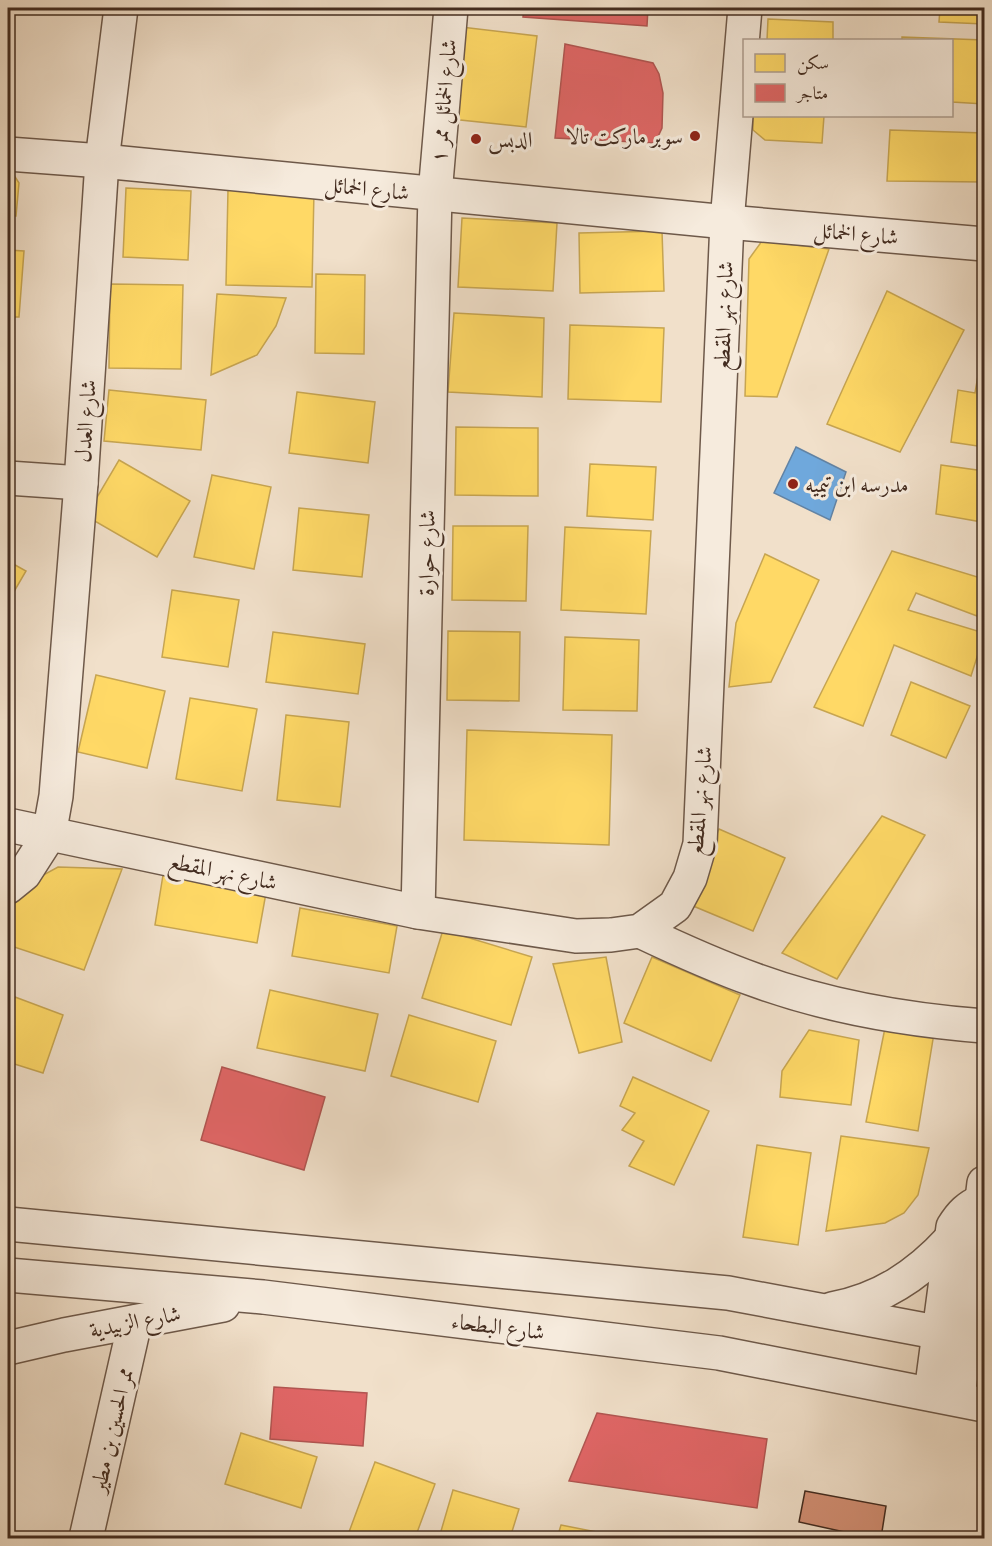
<svg xmlns="http://www.w3.org/2000/svg" width="992" height="1546" viewBox="0 0 992 1546" font-family="Vollkorn,Amiri,serif">
<style>
.homes{fill:#ffd966;stroke:#c7a551;stroke-width:1.5}
.shops{fill:#e06666;stroke:#b15551;stroke-width:1.5}
.schools{fill:#6fa8dc;stroke:#6283a4;stroke-width:1.5}
.building{fill:#d28f74;stroke:#432c20;stroke-width:1.5}
.lines{fill:none;stroke-linecap:round;stroke-linejoin:round}
.minor-casing{stroke:#6e594a;stroke-width:36}
.minor{stroke:#f6ebdd;stroke-width:33}
.poi-dot{fill:#8f2418;stroke:#f6ebdd;stroke-width:2}
.labels{text-anchor:middle;stroke-width:6;stroke-linejoin:round;paint-order:stroke}
.street-label{font-size:22px;fill:#432c20;stroke:#f6ebdd}
.poi-label{font-size:22px;fill:#432c20;stroke:#f6ebdd;text-anchor:start}
</style>
<rect width="100%" height="100%" fill="#f1e0ca"/>
<filter id="stains"><feTurbulence type="fractalNoise" baseFrequency=".00333" numOctaves="4"/><feColorMatrix values="0 0 0 0 .2 0 0 0 0 .09 0 0 0 0 .02 0 0 0 .5 -.17"/></filter>
<radialGradient id="worn" r=".72"><stop offset=".6" stop-color="#630" stop-opacity="0"/><stop offset="1" stop-color="#630" stop-opacity=".3"/></radialGradient>
<g class="homes">
<polygon points="940,8 984,8 984,24 939,22"/>
<polygon points="768,19 833,22 833,40 767,40"/>
<polygon points="461,27 537,36 526,127 451,119"/>
<polygon points="902,37 984,40 984,104 952,102 952,40 902,40"/>
<polygon points="753,116 824,116 822,143 765,140 753,130"/>
<polygon points="890,130 984,133 984,182 887,181"/>
<polygon points="8,169 10,169 19,183 16,216 8,216"/>
<polygon points="126,188 191,191 188,260 123,257"/>
<polygon points="228,189 314,191 312,287 226,285"/>
<polygon points="462,218 557,223 553,291 458,287"/>
<polygon points="662,231 664,291 580,293 579,233"/>
<polygon points="762,241 829,249 777,397 745,396 749,259"/>
<polygon points="8,250 24,251 19,317 8,317"/>
<polygon points="316,274 365,275 364,354 315,353"/>
<polygon points="110,284 183,285 181,369 109,368"/>
<polygon points="887,291 964,330 900,452 827,424"/>
<polygon points="217,294 286,298 276,326 257,355 211,375"/>
<polygon points="454,313 544,318 542,397 448,392"/>
<polygon points="570,325 664,328 661,402 568,399"/>
<polygon points="979,370 984,371 984,447 951,442 958,390 975,393"/>
<polygon points="109,390 206,400 201,450 104,441"/>
<polygon points="297,392 375,402 368,463 289,453"/>
<polygon points="456,427 538,428 538,496 455,495"/>
<polygon points="119,460 190,501 157,557 86,516"/>
<polygon points="590,464 656,467 653,520 587,516"/>
<polygon points="941,465 984,471 982,522 936,514"/>
<polygon points="212,475 271,487 254,569 194,557"/>
<polygon points="299,508 369,515 362,577 293,570"/>
<polygon points="453,526 528,526 526,601 452,600"/>
<polygon points="565,527 651,531 646,614 561,610"/>
<polygon points="892,551 984,579 984,599 977,616 916,593 908,610 984,633 984,635 971,676 894,645 863,726 814,707"/>
<polygon points="765,554 819,580 771,682 729,687 736,623"/>
<polygon points="8,561 26,571 8,602"/>
<polygon points="172,590 239,600 228,667 162,657"/>
<polygon points="448,631 520,632 519,701 447,700"/>
<polygon points="273,632 365,644 358,694 266,682"/>
<polygon points="565,637 639,640 637,711 563,710"/>
<polygon points="96,675 165,691 147,768 78,752"/>
<polygon points="911,682 970,706 946,758 891,735"/>
<polygon points="190,698 257,709 242,791 176,779"/>
<polygon points="286,715 349,722 340,807 277,800"/>
<polygon points="467,730 612,735 609,845 464,840"/>
<polygon points="882,816 925,835 837,979 782,953"/>
<polygon points="719,829 785,858 753,931 686,903"/>
<polygon points="58,867 122,869 84,970 8,945 8,910 14,891"/>
<polygon points="163,875 266,893 257,943 155,925"/>
<polygon points="300,908 397,926 389,973 292,956"/>
<polygon points="443,930 532,957 511,1025 422,998"/>
<polygon points="606,957 622,1042 579,1053 553,964"/>
<polygon points="652,957 740,995 711,1061 624,1023"/>
<polygon points="270,990 378,1014 365,1071 257,1048"/>
<polygon points="15,997 63,1015 43,1073 8,1062 8,1015"/>
<polygon points="409,1015 496,1041 478,1102 391,1076"/>
<polygon points="886,1023 934,1033 918,1131 866,1122"/>
<polygon points="809,1030 859,1040 851,1105 780,1097 782,1071"/>
<polygon points="633,1077 709,1111 674,1185 629,1166 644,1141 622,1130 635,1113 620,1106"/>
<polygon points="841,1136 929,1148 918,1195 904,1213 885,1223 826,1231"/>
<polygon points="757,1145 811,1153 798,1245 743,1237"/>
<polygon points="241,1433 317,1457 301,1508 225,1484"/>
<polygon points="375,1462 435,1484 415,1538 365,1538 349,1532"/>
<polygon points="453,1490 519,1509 510,1538 439,1538"/>
<polygon points="561,1525 612,1535 611,1538 557,1538"/>
</g>
<g class="shops">
<polygon points="524,8 648,8 647,26 523,17"/>
<polygon points="565,44 653,63 659,74 663,93 662,128 655,143 555,138"/>
<polygon points="222,1067 325,1097 304,1170 201,1140"/>
<polygon points="274,1387 367,1393 363,1446 270,1439"/>
<polygon points="597,1413 767,1439 757,1508 569,1481"/>
<polygon points="984,1503 984,1538 977,1538"/>
</g>
<polygon class="schools" points="796,447 846,472 830,520 774,493"/>
<polygon class="building" points="805,1491 886,1506 881,1538 872,1538 799,1522"/>
<g class="lines">
<defs>
<g id="minor">
<polyline points="8,154 102,161 727,222 984,244"/>
<polyline points="8,478 81,483"/>
<polyline points="8,825 418,912 576,936 611,935 640,931 675,906 690,878 700,844 727,222 745,8"/>
<polyline points="8,887 24,874 49,835 56,796 81,483 102,161 121,8"/>
<polyline points="418,912 435,194 451,8"/>
<path d="M 640,931 C 678,949 715,966 755,980 C 829,1007 906,1020 984,1026"/>
<polyline points="8,1224 728,1293 984,1341"/>
<polyline points="8,1275 263,1297 719,1353 984,1405"/>
<path d="M 832,1309 C 880,1300 917,1276 950,1240"/>
<polyline points="8,1348 64,1335 223,1305"/>
<path d="M 931,1393 L 953,1227 C 961,1214 968,1207 982,1201"/>
<polyline points="958,1399 984,1183"/>
<polyline points="86,1538 135,1322"/>
</g>
</defs>
<use href="#minor" class="minor-casing"/>
<use href="#minor" class="minor"/>
</g>
<g class="poi-dot">
<circle cx="695" cy="136" r="6"/>
<circle cx="476" cy="139" r="6"/>
<circle cx="793" cy="484" r="6"/>
</g>
<g class="labels">
<g class="street-label">
<text transform="translate(443 101) rotate(-85)" y="8">شارع الخمائل ممر ١</text>
<text transform="translate(367 188) rotate(6)" y="8">شارع الخمائل</text>
<text transform="translate(856 233) rotate(5)" y="8">شارع الخمائل</text>
<text transform="translate(723 316) rotate(-88)" y="8">شارع نهر المقطع</text>
<text transform="translate(85 421) rotate(-86)" y="8">شارع العدل</text>
<text transform="translate(426 553) rotate(-89)" y="8">شارع حوارة</text>
<text transform="translate(699 801) rotate(-85)" y="8">شارع نهر المقطع</text>
<text transform="translate(223 871) rotate(12)" y="8">شارع نهر المقطع</text>
<text transform="translate(135 1321) rotate(-11)" y="8">شارع الزبيدية</text>
<text transform="translate(498 1326) rotate(7)" y="8">شارع البطحاء</text>
<text transform="translate(111 1430) rotate(-77)" y="8">ممر الحسين بن مطير</text>
</g>
<g class="poi-label">
<text x="683" y="144" text-anchor="end">سوبر ماركت تالا</text>
<text x="488" y="147">الدبس</text>
<text x="805" y="492">مدرسه ابن تيميه</text>
</g>
</g>
<rect width="992" height="1546" fill="none" stroke="#f1e0ca" stroke-width="30"/>
<rect x="9" y="9" width="974" height="1528" fill="none" stroke="#432c20" stroke-width="3"/>
<rect x="15" y="15" width="962" height="1516" fill="none" stroke="#432c20" stroke-width="1.5"/>
<rect x="743" y="39" width="210" height="78" fill="#f6ebdd" stroke="#ae9f91" stroke-width="1.5"/>
<rect x="755" y="54" width="30" height="18" fill="#ffd966" stroke="#ae9f91" stroke-width="1.5"/>
<text x="797" y="69" font-size="18" fill="#432c20">سكن</text>
<rect x="755" y="84" width="30" height="18" fill="#e06666" stroke="#ae9f91" stroke-width="1.5"/>
<text x="797" y="99" font-size="18" fill="#432c20">متاجر</text>
<rect width="100%" height="100%" filter="url(#stains)"/>
<rect width="100%" height="100%" fill="url(#worn)"/>
</svg>
